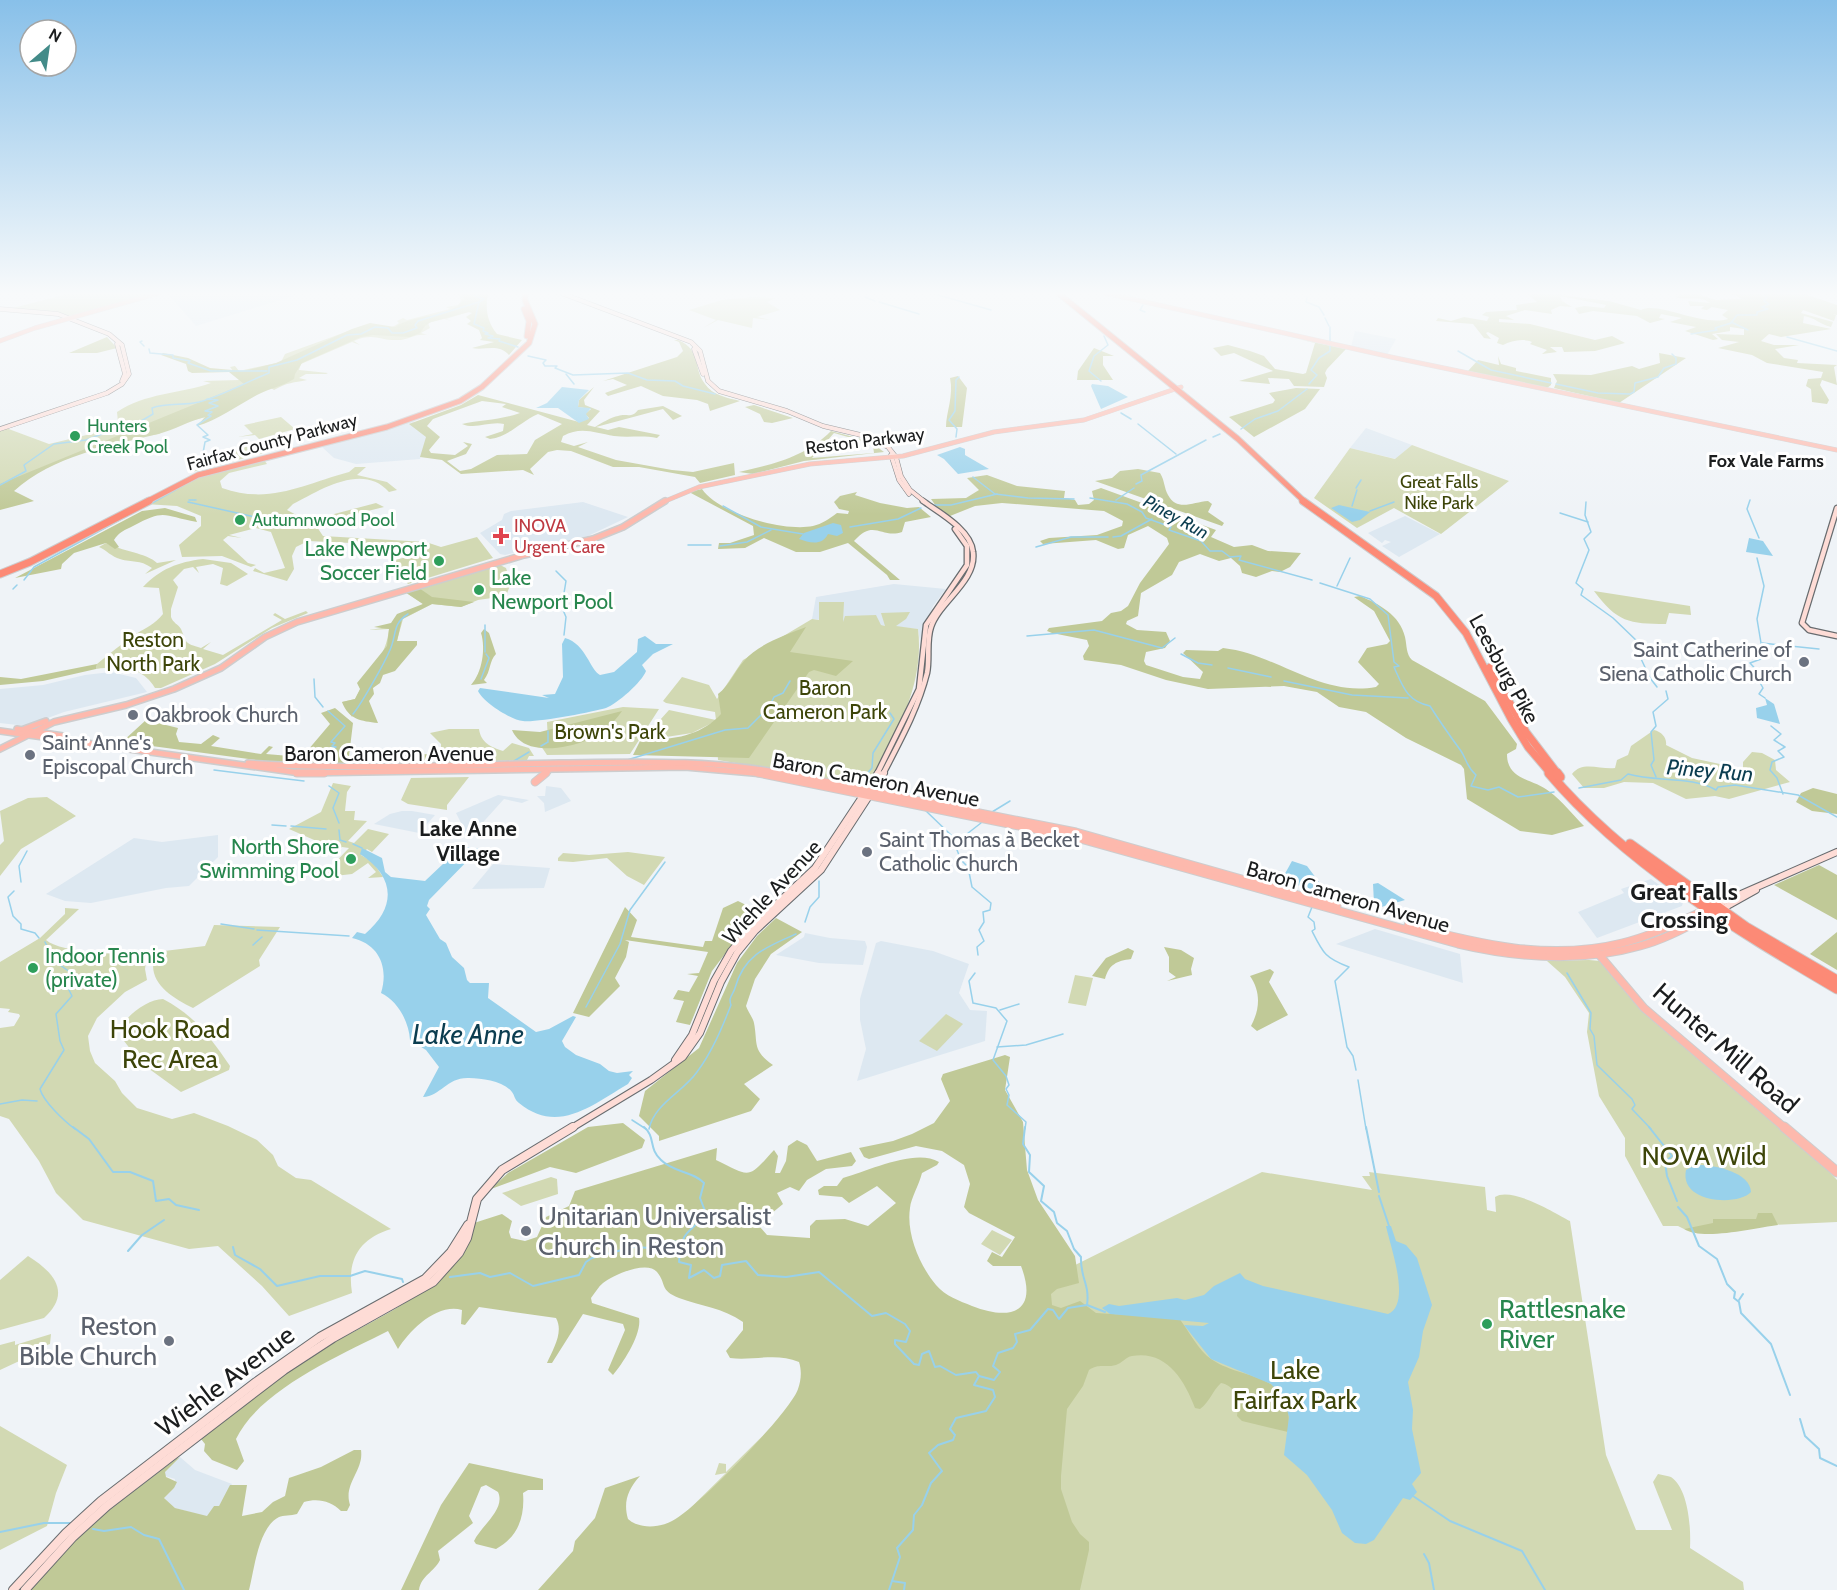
<svg xmlns="http://www.w3.org/2000/svg" width="1837" height="1590" viewBox="0 0 1837 1590" font-family="Cabin,sans-serif">
<style>
.built{fill:#dde8f1}
.green{fill:#d2d9b3}
.forest{fill:#c0c997;fill-rule:evenodd}
.water{fill:#98d1eb}
.lines{fill:none;stroke-linecap:round;stroke-linejoin:round}
.stream-far1{stroke:#98d1eb;stroke-width:1.5}
.stream{stroke:#98d1eb;stroke-width:2}
.secondary-far3-casing{stroke:#686c6f;stroke-width:5}
.secondary-far2-casing{stroke:#686c6f;stroke-width:7}
.secondary-far1-casing{stroke:#686c6f;stroke-width:8}
.secondary-casing{stroke:#686c6f;stroke-width:10}
.primary-far3-casing{stroke:#cdcdce;stroke-width:5}
.primary-far2-casing{stroke:#cdcdce;stroke-width:8}
.primary-far1-casing{stroke:#cdcdce;stroke-width:9}
.primary-casing{stroke:#cdcdce;stroke-width:11}
.highway-far2-casing{stroke:#cdcdce;stroke-width:7}
.highway-far1-casing{stroke:#cdcdce;stroke-width:9}
.highway-casing{stroke:#cdcdce;stroke-width:11}
.secondary-far3{stroke:#fedcd6;stroke-width:4}
.secondary-far2{stroke:#fedcd6;stroke-width:4.5}
.secondary-far1{stroke:#fedcd6;stroke-width:6}
.secondary{stroke:#fedcd6;stroke-width:8}
.primary-far3{stroke:#fdb9ad;stroke-width:4}
.primary-far2{stroke:#fdb9ad;stroke-width:5}
.primary-far1{stroke:#fdb9ad;stroke-width:7}
.primary{stroke:#fdb9ad;stroke-width:9}
.highway-far2{stroke:#fc8a76;stroke-width:5}
.highway-far1{stroke:#fc8a76;stroke-width:7}
.highway{stroke:#fc8a76;stroke-width:9}
.leisure-dot{fill:#2e9e5b;stroke:#fff;stroke-width:2}
.health-dot{fill:#e0444e;stroke:#fff;stroke-width:2}
.worship-dot{fill:#6b7280;stroke:#fff;stroke-width:2}
.labels{text-anchor:middle;stroke-width:6;stroke-linejoin:round;paint-order:stroke}
.far-leisure-label{font-size:18px;fill:#27864d;stroke:#fff;text-anchor:start}
.far-street-label{font-size:18px;fill:#1b1d1e;stroke:#fff}
.far-neighbourhood-label{font-size:18px;font-weight:bold;fill:#1b1d1e;stroke:#fff}
.far-park-label{font-size:18px;fill:#3d4509;stroke:#fff}
.far-water-label{font-size:18px;font-style:italic;fill:#0c3d50;stroke:#fff}
.far-health-label{font-size:18px;fill:#be3a42;stroke:#fff;text-anchor:start}
.leisure-label{font-size:21px;fill:#27864d;stroke:#fff;text-anchor:end}
.park-label{font-size:21px;fill:#3d4509;stroke:#fff}
.worship-label{font-size:21px;fill:#5b616d;stroke:#fff;text-anchor:start}
.street-label{font-size:21px;fill:#1b1d1e;stroke:#fff}
.water-label{font-size:22px;font-style:italic;fill:#0c3d50;stroke:#fff}
.neighbourhood-label{font-size:22px;font-weight:bold;fill:#1b1d1e;stroke:#fff}
.quarter-label{font-size:24px;font-weight:bold;fill:#1b1d1e;stroke:#fff}
.near-park-label{font-size:26px;fill:#3d4509;stroke:#fff}
.near-street-label{font-size:26px;fill:#1b1d1e;stroke:#fff}
.near-worship-label{font-size:26px;fill:#5b616d;stroke:#fff;text-anchor:start}
.near-leisure-label{font-size:26px;fill:#27864d;stroke:#fff;text-anchor:start}
.near-water-label{font-size:27px;font-style:italic;fill:#0c3d50;stroke:#fff}
</style>
<rect width="100%" height="100%" fill="#eff3f7"/>
<g class="built">
<polygon points="167,293 303,293 196,326"/>
<polygon points="1355,331 1396,339 1387,355 1351,347"/>
<polygon points="414,421 429,436 420,459 356,464 334,458 322,447"/>
<polygon points="1366,428 1412,445 1396,459 1350,448"/>
<polygon points="583,502 628,517 588,536 505,555 500,554 480,533 502,520 504,514 511,511"/>
<polygon points="1405,516 1440,534 1399,557 1382,546 1391,542 1385,540 1382,543 1368,533"/>
<polygon points="894,584 946,589 933,606 920,641 918,629 812,619 816,597"/>
<polygon points="111,672 136,678 147,692 64,712 26,726 0,723 0,689 43,685 85,675"/>
<polygon points="546,786 561,788 571,801 545,812 544,803 537,796 545,796"/>
<polygon points="498,795 529,800 522,803 504,799 477,829 471,828 467,836 454,834 462,825 456,813"/>
<polygon points="402,811 412,811 435,815 419,833 374,824 390,814"/>
<polygon points="218,835 218,857 189,886 166,888 91,903 65,901 46,894 134,838 162,842"/>
<polygon points="493,864 550,868 544,888 472,889"/>
<polygon points="1651,879 1683,902 1682,906 1597,938 1578,912 1624,893 1621,889"/>
<polygon points="1375,929 1460,954 1463,983 1336,944"/>
<polygon points="805,933 830,938 865,941 867,947 863,965 819,963 776,955 804,937"/>
<polygon points="881,941 933,951 969,964 959,993 970,1010 987,1011 985,1041 857,1081 866,1049 860,1020 860,999 876,943"/>
<polygon points="180,1457 195,1470 232,1484 219,1506 214,1506 207,1517 175,1508 164,1498 174,1488 175,1479 165,1476 165,1472"/>
</g>
<g class="green">
<polygon points="71,293 153,293 71,316 13,308"/>
<path d="M 458,293 L 489,293 L 485,304 L 473,313 L 468,312 L 446,319 L 452,321 L 444,319 L 428,323 L 430,328 L 421,333 L 427,335 C 415,333 408,340 398,340 C 380,341 374,332 354,341 L 360,345 L 352,342 L 301,364 L 299,370 L 328,373 L 326,374 L 306,374 L 299,378 L 307,380 C 293,383 288,382 274,390 L 271,388 L 258,391 L 197,426 L 206,417 L 178,424 L 159,434 L 105,443 L 35,472 L 11,493 L 0,497 L 0,430 L 6,428 L 49,444 L 99,432 L 96,425 L 118,422 L 117,412 C 145,393 179,394 211,383 L 203,381 L 240,380 L 230,367 L 235,366 L 239,371 L 281,362 L 285,354 L 365,325 C 374,331 391,330 399,323 L 397,321 L 403,318 L 407,320 L 450,309 L 446,307 L 458,305 L 461,301 Z"/>
<polygon points="753,297 776,298 767,302 780,310 757,317 771,320 753,318 752,328 718,320 703,328 716,320 689,310 722,300"/>
<polygon points="281,417 295,429 259,439 255,435 238,437 253,434 244,425"/>
<polygon points="260,441 271,451 192,472 233,450"/>
<polygon points="1412,445 1509,481 1441,534 1394,508 1357,528 1314,498 1350,448 1395,459"/>
<path d="M 264,460 L 267,464 L 229,473 L 220,481 L 222,488 C 270,505 304,484 349,472 L 355,467 L 366,467 L 357,475 L 387,482 L 397,490 L 389,492 C 363,462 320,490 293,504 L 287,510 L 304,519 L 319,518 L 376,503 L 384,507 L 315,524 L 323,536 L 426,542 L 441,547 L 477,537 L 493,558 L 408,584 L 388,562 L 421,553 L 417,546 L 308,541 L 296,547 L 292,556 L 294,569 L 287,581 L 253,571 L 255,568 L 264,573 L 285,568 L 271,532 L 256,528 L 229,535 L 242,538 L 228,536 L 223,540 L 248,563 L 256,565 L 251,567 L 222,556 L 182,557 L 179,545 L 201,526 L 201,516 L 177,506 L 145,504 L 198,478 Z"/>
<path d="M 106,543 C 121,551 147,553 157,563 L 176,560 L 145,574 L 152,568 C 139,559 133,563 120,559 C 112,557 106,550 99,547 Z"/>
<path d="M 203,559 L 231,563 L 248,574 L 227,586 L 220,584 L 223,568 L 213,564 L 196,567 L 199,573 L 193,567 L 184,569 L 173,580 L 178,587 L 171,609 L 171,617 C 173,623 178,624 181,629 C 187,643 184,643 201,648 L 211,642 L 203,649 L 223,655 L 282,620 L 273,615 L 275,613 L 285,619 L 306,611 L 308,613 L 272,628 L 215,664 L 161,688 L 155,688 C 142,666 119,666 96,669 L 97,664 C 110,653 123,643 136,634 C 147,627 154,625 163,614 L 159,588 L 143,587 C 160,569 178,562 203,559 Z"/>
<path d="M 500,565 L 506,568 L 511,583 L 506,596 L 478,600 L 461,607 L 432,604 L 403,619 L 395,648 L 352,717 L 342,702 L 355,699 C 367,676 387,655 389,629 L 369,630 L 389,627 L 423,604 L 405,592 Z"/>
<path d="M 1594,591 L 1690,606 L 1691,615 L 1669,613 L 1666,624 C 1629,624 1617,622 1594,591 Z"/>
<path d="M 819,602 L 844,602 L 843,622 L 845,616 L 876,615 L 881,625 L 885,626 L 881,613 L 910,612 L 906,619 L 896,626 L 918,629 C 925,685 895,738 867,785 L 718,760 L 716,721 L 692,733 L 653,739 L 660,720 L 669,710 L 716,720 L 715,712 L 666,703 L 663,701 L 682,677 L 709,685 L 717,699 L 743,660 L 812,619 L 819,620 Z"/>
<polygon points="623,707 659,709 630,754 547,755 541,746 548,742 547,722"/>
<path d="M 449,729 L 479,729 C 481,743 491,747 503,751 L 512,743 L 529,748 L 534,756 L 529,756 L 527,760 L 444,762 L 441,760 L 441,744 L 430,733 Z"/>
<path d="M 1654,730 C 1662,732 1667,738 1666,745 L 1692,758 L 1743,769 L 1743,762 L 1752,752 L 1762,753 L 1775,760 L 1776,770 L 1790,782 L 1729,799 L 1715,796 L 1686,799 L 1653,783 L 1624,782 L 1604,788 L 1584,788 L 1572,774 C 1582,760 1601,770 1615,768 L 1617,760 L 1628,755 L 1631,746 Z"/>
<polygon points="469,777 447,805 447,810 408,804 401,800 411,778"/>
<polygon points="333,783 351,786 347,792 345,811 355,811 354,820 367,821 348,841 354,843 368,829 389,834 372,852 367,849 361,855 373,862 383,877 368,878 376,872 368,863 352,874 326,877 325,873 349,848 342,847 332,857 321,843 289,829 321,812"/>
<polygon points="47,797 76,816 21,849 0,876 0,845 4,841 0,811 28,798"/>
<polygon points="628,852 665,857 644,885 627,876 607,858 573,862 558,861 558,858 563,853 589,855"/>
<path d="M 65,908 L 79,909 L 46,940 C 62,954 124,954 147,955 L 145,969 L 147,980 L 125,992 L 97,1018 L 88,1036 L 90,1051 L 95,1063 L 115,1081 L 122,1093 L 137,1108 L 172,1119 L 194,1113 L 228,1126 L 257,1140 L 273,1155 L 278,1166 L 296,1178 L 311,1180 L 391,1229 C 358,1239 347,1261 352,1293 L 289,1316 L 262,1286 L 218,1246 L 189,1249 L 83,1220 L 56,1193 L 39,1161 L 9,1119 L 0,1116 L 0,1028 L 14,1026 L 20,1016 L 19,1014 L 8,1012 L 10,1009 L 0,1008 L 0,962 L 40,938 L 65,914 Z"/>
<path d="M 214,925 L 280,927 L 259,960 L 260,966 L 193,1008 C 171,997 144,981 156,952 L 205,946 Z"/>
<polygon points="1589,960 1600,961 1637,1004 1825,1167 1837,1180 1837,1222 1684,1229 1678,1226 1663,1226 1625,1156 1625,1138 1599,1096 1587,1032 1589,1013 1565,977 1547,961"/>
<polygon points="1075,975 1093,978 1086,1006 1068,1003"/>
<path d="M 163,999 C 194,1015 211,1038 230,1066 L 229,1070 L 181,1092 L 141,1063 L 121,1037 L 121,1027 C 128,1014 149,999 163,999 Z"/>
<polygon points="946,1014 963,1024 937,1051 919,1041"/>
<path d="M 1262,1172 L 1372,1190 L 1362,1176 L 1370,1176 L 1369,1172 L 1485,1187 L 1487,1210 L 1496,1212 L 1495,1197 C 1511,1186 1555,1213 1570,1221 L 1606,1455 L 1636,1530 L 1672,1530 L 1653,1482 L 1658,1474 C 1662,1475 1668,1476 1671,1477 C 1689,1489 1691,1530 1690,1548 L 1743,1582 L 1744,1590 L 607,1590 L 726,1473 L 715,1475 L 719,1463 L 726,1464 L 726,1472 L 817,1382 L 954,1491 L 1035,1285 Z"/>
<polygon points="551,1177 557,1179 558,1194 521,1206 502,1193"/>
<polygon points="992,1230 1012,1240 1000,1255 981,1244"/>
<path d="M 28,1256 C 52,1271 73,1292 44,1318 L 0,1330 L 0,1280 Z"/>
<polygon points="51,1334 50,1344 32,1350 30,1356 0,1370 0,1345 15,1341 15,1345"/>
<polygon points="0,1426 67,1465 56,1493 47,1526 0,1550"/>
</g>
<g class="forest">
<path d="M 463,293 L 488,293 C 485,308 487,322 497,334 L 522,340 L 509,355 C 498,343 485,351 472,348 L 494,342 L 480,340 L 482,338 L 479,330 L 467,324 L 471,321 L 466,317 L 472,313 L 469,312 L 431,322 L 425,326 L 420,333 L 410,337 L 373,335 L 361,337 L 302,363 L 295,374 L 294,379 C 280,387 271,388 259,394 C 238,405 219,420 197,426 L 205,417 C 189,421 174,430 158,434 C 108,446 53,456 14,491 L 34,501 L 0,510 L 0,484 L 244,384 L 229,372 L 192,373 L 188,371 L 186,364 L 161,355 L 163,353 L 188,358 L 210,368 L 244,371 L 276,363 L 352,329 L 370,323 L 395,327 C 415,313 449,320 464,299 Z"/>
<path d="M 1522,293 L 1561,293 L 1560,295 L 1609,301 L 1641,310 C 1659,301 1701,327 1728,319 L 1722,315 L 1728,310 L 1712,307 L 1707,310 L 1701,309 L 1704,306 L 1690,306 L 1688,301 L 1710,303 C 1700,295 1687,301 1675,297 L 1679,296 L 1678,293 L 1694,293 L 1716,300 L 1742,299 L 1731,293 L 1802,293 L 1837,305 L 1837,315 L 1833,314 L 1836,315 L 1834,321 L 1803,310 L 1801,313 L 1833,322 L 1831,327 C 1819,324 1816,318 1804,316 L 1803,323 L 1831,329 L 1781,337 L 1769,334 L 1761,341 L 1774,345 L 1799,345 L 1775,349 L 1784,358 L 1798,360 L 1797,363 L 1837,365 L 1834,367 L 1837,385 L 1822,380 L 1820,385 L 1829,400 L 1827,404 L 1812,402 L 1811,389 L 1806,386 L 1808,379 L 1821,378 L 1823,372 L 1767,363 L 1752,355 L 1718,348 L 1739,342 L 1722,340 L 1716,334 L 1744,335 L 1744,329 L 1730,327 L 1730,331 L 1712,334 L 1718,339 L 1713,340 L 1685,331 L 1696,327 L 1670,322 L 1682,318 L 1661,314 L 1659,318 L 1665,319 L 1650,323 L 1637,316 L 1593,311 L 1579,314 L 1575,308 L 1584,306 L 1604,308 L 1606,305 L 1560,296 L 1562,301 L 1572,307 L 1560,306 L 1551,310 L 1552,314 L 1525,310 L 1506,316 L 1514,320 L 1499,319 L 1499,322 L 1530,324 L 1595,340 L 1612,336 L 1625,343 L 1595,351 L 1564,352 L 1562,347 L 1550,347 L 1557,352 L 1542,354 L 1547,350 L 1530,344 L 1532,342 C 1523,338 1511,341 1503,345 L 1497,343 L 1499,338 L 1488,332 L 1486,333 L 1491,339 L 1484,338 L 1473,324 L 1436,321 L 1438,318 L 1451,321 L 1464,317 L 1487,321 L 1489,317 L 1482,315 L 1486,312 L 1517,310 L 1516,305 L 1537,302 L 1528,294 Z"/>
<polygon points="107,337 117,348 97,353 69,353"/>
<polygon points="1298,339 1346,349 1327,369 1325,373 1327,378 1324,387 1294,386 1289,379 1268,378 1270,384 1239,381 1273,371 1234,353 1221,356 1213,348 1228,345 1250,351 1264,356 1275,369 1303,374 1306,373 1315,343"/>
<path d="M 674,340 L 678,340 C 703,351 692,367 705,384 C 712,395 728,398 740,401 L 710,411 L 708,404 L 697,400 L 663,396 L 641,386 L 608,396 L 605,393 L 627,385 L 613,379 L 603,381 L 677,357 L 683,351 L 679,342 Z"/>
<polygon points="1094,348 1114,356 1103,356 1103,365 1113,380 1077,380 1078,371"/>
<polygon points="1659,353 1686,358 1619,403 1554,388 1557,381 1553,374 1591,375 1632,366 1639,369 1660,363"/>
<polygon points="1498,356 1501,364 1516,368 1516,371 1551,378 1551,385 1547,388 1468,371 1478,360 1499,365"/>
<path d="M 958,376 L 967,388 L 962,427 L 946,427 C 946,413 954,395 950,378 Z"/>
<path d="M 594,387 L 584,400 L 585,405 L 600,411 L 587,425 L 595,427 C 601,423 612,417 618,416 C 627,413 631,419 638,410 L 663,406 L 682,416 L 673,420 L 663,409 L 596,427 L 608,430 L 619,427 L 660,435 L 657,438 C 643,435 629,438 614,436 C 595,433 581,426 563,436 L 561,442 L 574,446 L 588,442 L 578,447 L 616,460 L 672,470 L 693,472 L 734,463 L 735,475 L 700,483 L 695,477 L 639,467 L 613,467 L 571,451 L 557,450 L 548,452 L 530,469 L 534,475 L 523,470 L 461,474 L 442,460 L 420,457 L 426,437 L 409,424 L 461,405 L 478,395 L 579,422 L 589,418 L 585,414 L 591,409 L 578,407 L 579,400 ZM 482,401 L 506,404 L 502,407 L 520,413 C 501,420 481,420 462,424 C 476,430 489,421 504,424 L 503,431 L 485,437 L 490,439 C 510,436 520,422 538,414 L 562,424 L 535,440 L 527,454 L 497,455 L 471,469 L 460,471 L 447,461 L 466,454 L 472,444 L 463,442 L 468,446 L 455,455 L 431,453 L 429,450 L 440,437 L 427,426 L 433,419 Z"/>
<polygon points="1296,388 1320,389 1305,409 1254,437 1229,417 1273,403 1275,400 1269,393"/>
<polygon points="754,405 793,418 772,423 764,422 760,414 745,407"/>
<path d="M 831,431 L 869,441 L 884,452 L 804,461 L 753,474 L 739,472 C 774,464 805,457 831,431 ZM 834,433 L 869,443 L 873,446 L 874,453 L 812,458 Z"/>
<path d="M 1138,469 L 1160,473 C 1165,481 1164,488 1168,495 C 1177,512 1193,502 1208,501 L 1212,504 L 1208,512 L 1224,523 L 1222,526 L 1095,481 L 1112,478 L 1120,471 Z"/>
<path d="M 987,475 L 1017,486 L 1065,491 L 1064,498 L 1075,500 L 1078,505 L 1089,504 L 1094,500 L 1092,491 L 1101,488 L 1216,530 L 1211,537 L 1234,547 L 1252,545 L 1268,551 L 1301,553 L 1290,567 L 1280,572 L 1272,571 L 1256,577 L 1242,573 L 1240,566 L 1231,558 L 1219,561 L 1200,554 L 1179,562 L 1172,575 L 1141,593 L 1138,616 L 1127,621 L 1126,624 L 1137,630 L 1166,632 L 1170,641 L 1165,648 L 1146,652 L 1144,661 L 1146,665 L 1183,677 L 1200,679 L 1203,672 L 1183,653 L 1186,650 L 1218,651 L 1223,648 C 1277,654 1319,697 1376,687 L 1379,684 L 1358,662 L 1367,648 L 1387,644 L 1390,641 L 1374,611 L 1354,597 L 1360,596 C 1379,604 1400,615 1405,637 C 1407,646 1406,654 1412,660 L 1485,701 L 1517,744 L 1516,749 L 1507,754 C 1507,781 1533,778 1550,792 C 1562,801 1573,815 1584,826 L 1552,835 L 1520,831 L 1467,799 L 1464,769 L 1461,765 L 1406,738 L 1366,712 L 1339,707 L 1317,692 L 1284,686 L 1208,689 L 1166,680 L 1121,665 L 1084,660 L 1083,656 L 1089,646 L 1087,640 L 1052,633 L 1047,631 L 1049,628 L 1102,621 L 1111,613 L 1121,611 L 1128,606 L 1140,583 L 1169,544 L 1167,538 L 1148,526 L 1128,535 L 1124,548 L 1118,549 L 1096,540 L 1043,544 L 1040,541 L 1049,538 L 1097,535 L 1122,526 L 1123,521 L 1104,511 L 1002,503 L 975,506 L 950,516 L 938,509 L 931,499 L 966,498 L 979,490 L 967,478 Z"/>
<path d="M 702,489 C 719,514 784,532 813,526 C 822,524 829,519 837,513 L 848,514 L 849,511 L 839,509 L 834,502 L 840,496 L 857,492 L 855,495 L 880,503 L 907,508 L 919,507 L 931,517 L 905,522 L 902,532 C 881,539 874,518 854,541 L 900,580 L 890,580 L 887,575 L 848,543 L 820,552 L 796,552 L 764,538 L 745,548 L 718,549 L 719,543 L 730,543 L 754,535 L 753,526 L 689,492 Z"/>
<path d="M 165,508 L 195,517 L 197,522 C 163,516 166,508 133,526 C 125,530 119,532 114,540 L 119,547 L 115,549 L 106,543 L 74,553 L 62,564 L 61,569 L 15,578 L 142,511 Z"/>
<path d="M 419,588 L 432,597 L 474,602 L 461,607 L 432,604 L 402,619 L 397,641 L 417,641 L 417,645 L 395,671 L 383,675 L 380,683 L 373,688 L 374,694 L 369,701 L 378,723 C 361,721 349,720 342,702 L 355,699 L 360,689 L 357,683 L 387,646 L 389,629 L 374,627 L 391,623 L 397,614 L 423,604 L 405,592 Z"/>
<path d="M 806,627 L 790,652 L 853,661 L 836,676 L 814,670 L 809,672 L 749,758 L 633,755 L 641,739 C 671,741 701,736 721,714 L 718,694 C 730,685 734,672 744,661 C 758,644 786,635 806,627 Z"/>
<path d="M 484,629 L 489,633 L 496,654 C 489,661 491,671 484,680 L 487,683 L 471,685 C 482,673 486,649 481,633 Z"/>
<polygon points="97,664 96,669 43,681 0,685 0,677 21,679"/>
<polygon points="335,708 353,723 349,756 435,754 434,760 329,764 278,763 122,742 146,720 178,728 176,734 179,742 201,744 213,735 220,738 211,746 261,754 269,746 273,747 266,754 302,757 330,724 321,713"/>
<path d="M 622,711 C 614,723 600,735 585,741 C 564,749 523,756 512,730 L 540,732 Z"/>
<polygon points="1813,788 1837,794 1837,814 1812,811 1796,802 1801,793"/>
<polygon points="1819,865 1837,875 1837,920 1774,885"/>
<polygon points="738,901 754,909 750,921 712,971 690,1025 676,1022 684,1001 673,999 678,990 689,992 698,976 687,974 699,973 708,952 625,940 629,942 626,957 615,978 620,986 589,1017 573,1013 625,907 637,920 631,937 703,947 705,941 712,941 723,908"/>
<path d="M 776,918 L 802,932 L 771,954 L 755,979 L 746,1006 C 748,1012 753,1018 754,1023 C 758,1044 752,1050 773,1065 L 744,1084 L 760,1099 L 751,1111 L 659,1141 L 659,1136 L 639,1116 L 645,1091 L 699,1048 L 737,963 L 757,936 Z"/>
<polygon points="1837,932 1837,970 1810,954"/>
<polygon points="1164,947 1181,950 1194,958 1191,969 1192,975 1167,981 1176,977 1169,972 1169,957"/>
<path d="M 1128,948 L 1134,951 L 1131,959 C 1117,961 1109,964 1105,979 L 1092,976 L 1106,958 Z"/>
<path d="M 1270,969 L 1274,972 L 1269,982 L 1288,1015 L 1257,1031 L 1251,1026 C 1260,1009 1261,992 1250,976 Z"/>
<path d="M 1005,1055 L 1010,1057 L 1005,1090 L 1023,1122 L 1027,1170 L 1038,1200 L 1075,1256 L 1079,1283 L 1057,1289 L 1051,1294 L 1052,1305 L 1061,1308 L 1080,1301 L 1096,1313 L 1179,1318 C 1188,1330 1199,1351 1211,1359 C 1244,1382 1296,1370 1288,1432 L 1242,1421 L 1237,1416 C 1239,1402 1237,1386 1221,1383 C 1212,1391 1210,1402 1200,1409 L 1195,1408 C 1184,1379 1166,1350 1132,1356 C 1126,1357 1122,1363 1116,1365 C 1105,1368 1099,1363 1089,1370 L 1083,1386 L 1067,1409 L 1061,1476 L 1061,1489 L 1072,1522 L 1080,1534 L 1089,1542 L 1089,1550 L 1080,1590 L 538,1590 L 573,1551 L 575,1541 L 595,1518 L 605,1488 L 640,1476 C 628,1489 623,1502 628,1519 C 639,1529 659,1528 672,1521 C 695,1510 790,1413 798,1389 C 801,1381 802,1371 799,1362 C 776,1352 754,1361 730,1358 L 726,1351 L 743,1330 L 743,1322 C 723,1308 701,1306 679,1298 C 659,1290 667,1284 657,1272 C 647,1260 613,1275 603,1283 C 598,1287 595,1293 591,1298 L 592,1303 L 639,1318 C 642,1334 623,1363 613,1375 L 608,1370 L 625,1330 L 623,1324 L 583,1314 L 552,1363 L 547,1363 C 553,1349 564,1332 556,1318 L 479,1307 L 465,1325 L 461,1324 L 462,1310 C 437,1303 410,1330 398,1349 L 388,1331 C 341,1355 259,1390 236,1439 L 244,1461 L 237,1470 L 212,1460 L 204,1451 L 205,1444 L 201,1439 L 207,1433 C 238,1409 268,1382 301,1361 C 350,1329 467,1287 474,1223 L 502,1214 L 512,1221 L 509,1232 L 511,1238 L 525,1241 L 537,1237 L 546,1217 L 569,1206 L 575,1191 L 717,1148 L 716,1160 C 751,1177 747,1180 774,1150 L 778,1156 L 775,1173 L 780,1173 L 786,1161 L 788,1146 L 797,1140 L 807,1145 L 817,1161 L 851,1152 L 856,1161 L 852,1166 L 826,1169 L 807,1180 L 799,1191 L 790,1187 L 777,1193 L 783,1204 L 761,1222 L 760,1227 L 767,1235 L 810,1238 L 810,1226 L 816,1220 L 845,1219 L 868,1226 L 896,1203 L 877,1186 L 849,1203 L 842,1197 L 819,1195 L 818,1190 L 824,1186 L 837,1186 L 843,1178 C 869,1171 915,1148 939,1162 L 937,1165 L 922,1173 C 919,1185 911,1198 910,1208 C 906,1234 920,1266 936,1285 C 945,1296 960,1301 972,1306 C 1010,1321 1039,1313 1021,1266 L 993,1266 L 987,1261 L 992,1252 L 1002,1257 L 1015,1237 L 969,1213 L 964,1207 L 970,1184 L 964,1165 L 942,1151 L 916,1146 L 869,1159 L 864,1157 L 859,1148 L 893,1141 L 912,1134 L 934,1123 L 950,1101 L 941,1079 L 943,1074 Z"/>
<polygon points="623,1123 645,1140 642,1148 576,1173 550,1167 491,1189 508,1173 588,1127"/>
<path d="M 1758,1213 L 1772,1213 L 1778,1225 C 1755,1228 1702,1241 1684,1229 L 1713,1223 L 1713,1219 L 1756,1219 Z"/>
<path d="M 354,1450 L 361,1450 C 364,1471 343,1483 350,1505 L 347,1511 L 341,1511 C 331,1501 318,1498 304,1502 L 297,1514 C 291,1516 283,1515 279,1517 C 258,1527 254,1572 249,1590 L 30,1590 L 73,1542 L 100,1517 L 176,1459 L 180,1457 L 165,1472 L 166,1477 L 177,1482 L 174,1488 L 164,1498 L 175,1508 L 207,1516 L 214,1506 L 219,1506 L 230,1485 L 247,1485 L 242,1516 L 262,1512 L 273,1502 L 285,1496 L 289,1478 L 321,1467 Z"/>
<path d="M 469,1463 L 543,1479 L 543,1490 L 528,1490 L 523,1493 C 525,1517 518,1537 496,1549 L 476,1544 L 474,1541 C 481,1526 506,1509 498,1492 L 486,1485 L 481,1487 L 469,1516 L 473,1523 L 438,1551 L 440,1560 C 434,1572 421,1576 419,1590 L 401,1590 L 441,1505 Z"/>
</g>
<g class="water">
<polygon points="1092,384 1108,386 1128,397 1101,409 1091,386"/>
<polygon points="562,387 589,390 579,400 578,407 591,408 586,414 589,419 579,423 558,408 536,408 547,403"/>
<polygon points="960,447 965,449 965,455 989,469 958,474 944,459 937,455"/>
<polygon points="1339,505 1370,512 1360,520 1352,522 1331,508"/>
<path d="M 833,523 L 841,525 L 843,533 L 837,536 L 828,534 C 822,546 810,543 799,539 L 804,533 Z"/>
<polygon points="1749,538 1763,541 1773,556 1746,552"/>
<path d="M 645,636 L 656,644 L 673,644 L 653,654 L 642,665 L 646,671 C 642,682 617,704 606,708 C 593,712 535,723 523,721 C 511,720 483,702 478,691 L 480,688 L 549,698 L 542,695 L 555,694 L 563,677 L 562,644 L 565,638 C 586,644 590,670 600,675 L 614,672 L 637,652 L 638,639 Z"/>
<polygon points="1765,698 1774,704 1780,724 1757,718 1756,708 1767,705"/>
<path d="M 462,846 L 479,849 L 429,900 L 427,906 L 430,909 L 426,915 L 440,939 L 446,943 L 452,957 L 464,968 L 467,980 L 470,983 L 489,983 L 488,998 L 536,1032 L 549,1029 L 573,1016 L 576,1017 L 562,1041 L 565,1047 L 576,1055 L 600,1064 L 609,1071 L 617,1073 L 633,1071 L 629,1075 L 632,1078 L 628,1084 C 592,1105 558,1135 519,1103 C 514,1099 515,1096 512,1092 C 502,1080 483,1079 469,1078 C 447,1077 441,1096 423,1097 L 439,1067 L 426,1050 L 410,1040 C 409,1022 398,1001 381,993 C 389,967 379,944 352,938 L 357,932 L 365,934 C 398,906 394,876 360,854 L 362,848 L 382,858 L 385,872 L 391,877 L 425,881 Z"/>
<polygon points="1292,861 1307,866 1325,890 1317,891 1284,881 1282,879"/>
<polygon points="1378,883 1405,900 1378,908 1374,903 1373,884"/>
<path d="M 1695,1165 C 1711,1164 1750,1171 1751,1192 C 1739,1206 1679,1204 1686,1170 Z"/>
<path d="M 1386,1226 L 1391,1226 L 1396,1241 L 1406,1245 L 1417,1258 L 1432,1305 L 1423,1331 L 1419,1357 L 1408,1382 L 1413,1410 L 1412,1429 L 1421,1473 L 1412,1484 L 1417,1492 L 1410,1500 L 1403,1498 L 1374,1540 L 1366,1544 L 1355,1543 L 1342,1533 L 1332,1510 L 1307,1475 L 1284,1455 L 1289,1417 L 1284,1398 L 1271,1384 L 1211,1359 L 1184,1325 L 1203,1326 L 1209,1323 L 1110,1314 L 1102,1308 L 1109,1304 L 1119,1306 L 1177,1298 L 1185,1300 L 1204,1295 L 1214,1286 L 1240,1273 L 1245,1279 L 1263,1286 L 1388,1314 C 1412,1304 1390,1246 1386,1226 Z"/>
</g>
<g class="lines">
<g class="stream-far1">
<polyline points="477,293 475,296 484,299 479,302 474,324 484,328 483,331 488,333 485,334 493,336 488,338 500,339 499,341 518,347"/>
<polyline points="858,293 861,295"/>
<polyline points="931,293 991,310"/>
<polyline points="1130,296 1131,293"/>
<polyline points="865,297 875,301"/>
<polyline points="1307,297 1306,302 1319,307 1324,315"/>
<polyline points="879,302 919,314"/>
<polyline points="1143,305 1140,310 1145,312"/>
<polyline points="1325,318 1329,326"/>
<polyline points="1731,322 1748,330"/>
<polyline points="1330,327 1330,341"/>
<polyline points="1691,334 1717,330 1715,328 1731,323 1737,315 1757,315 1757,312 1768,309 1762,307 1769,304 1764,301 1767,297 1760,293"/>
<polyline points="1787,337 1837,351"/>
<polyline points="142,341 140,342 144,346"/>
<polyline points="149,349 150,353 173,355 173,358 190,361 188,363 211,371 267,371"/>
<polyline points="1458,351 1491,370 1551,383"/>
<polyline points="528,356 546,360 543,363 545,366 557,366 555,368 573,375 628,373 647,380 675,381 683,386 715,394"/>
<polyline points="566,374 574,384"/>
<polyline points="1101,381 1089,371 1094,356 1108,345 1104,336"/>
<polyline points="1309,384 1317,375 1311,370 1319,358 1330,351 1330,344"/>
<polyline points="1556,384 1598,393 1630,394 1634,392 1635,383 1658,377 1664,368 1676,364 1676,358 1672,354"/>
<polyline points="207,399 218,400 209,403 218,406 205,411 212,412 208,415 211,416 197,425 208,435 203,437 210,440 205,442 203,453 210,459"/>
<polyline points="1121,413 1131,419"/>
<polyline points="1138,424 1176,454"/>
<polyline points="1241,429 1255,419 1278,411 1307,389"/>
<polyline points="956,437 957,429 949,420 955,411 956,380 959,377"/>
<polyline points="1213,437 1220,434"/>
<polyline points="973,477 995,494 1028,498 1074,499"/>
<polyline points="1136,484 1142,481 1141,475 1206,440"/>
<path d="M 0,485 L 26,471 L 24,465 L 54,444 L 86,440 L 126,425 L 143,423 L 141,421 L 153,414 L 152,408 C 167,402 183,406 199,402 C 224,395 246,382 269,373 L 269,367 L 297,360 L 347,335 L 361,334 L 375,327 L 388,328 L 392,333 L 403,333 L 417,328 L 415,325 L 418,321 L 479,302"/>
<polyline points="1356,488 1361,480"/>
<polyline points="1090,498 1127,504 1142,512 1146,518 1171,527 1169,530 1201,541 1210,551 1222,551 1230,557 1241,556 1239,560 1312,580"/>
<polyline points="189,500 196,500"/>
<polyline points="1116,500 1134,488"/>
<polyline points="1750,500 1747,509 1759,538"/>
<polyline points="188,502 255,517 270,526"/>
<polyline points="1586,502 1585,515 1591,532 1584,539 1589,550 1576,583 1583,589 1581,595 1613,618 1639,643 1636,648 1650,678 1657,687"/>
<polyline points="152,503 184,485"/>
<polyline points="935,505 951,505 997,494"/>
<polyline points="723,506 761,527 803,534"/>
<polyline points="1352,506 1357,490"/>
<polyline points="1370,511 1394,502"/>
<polyline points="1560,513 1588,522"/>
<polyline points="850,527 898,519 921,508"/>
<polyline points="1113,537 1121,536 1152,519"/>
<polyline points="688,545 711,545"/>
<polyline points="720,546 747,542 771,530"/>
<polyline points="1036,547 1071,537 1108,537"/>
<polyline points="1757,558 1764,586 1757,619 1761,643 1758,651 1761,659 1750,663 1761,675 1759,681 1763,688 1759,694 1765,698"/>
<polyline points="556,571 566,581 563,599"/>
<polyline points="24,580 34,567 134,512"/>
<path d="M 1320,583 L 1370,599 L 1388,615 L 1394,662 L 1399,666 L 1394,667 C 1403,687 1407,701 1430,706 C 1440,722 1450,736 1461,751 C 1467,760 1466,766 1476,775 L 1471,786 L 1488,790 L 1499,787 L 1518,797 L 1554,792"/>
<polyline points="1337,586 1350,558"/>
<polyline points="13,589 17,585"/>
<polyline points="563,610 566,617 564,635"/>
<polyline points="485,625 485,652"/>
<polyline points="1027,636 1094,630 1162,648 1175,638"/>
<polyline points="1762,643 1819,649"/>
<polyline points="1181,654 1198,663 1212,665"/>
<polyline points="1228,668 1271,677"/>
<polyline points="314,679 315,697 323,707"/>
<polyline points="481,679 489,658 486,654"/>
<polyline points="1284,681 1352,695 1408,698"/>
<polyline points="328,711 345,726 331,742 335,743 332,746 336,747 333,748 335,756"/>
<path d="M 353,714 C 362,703 384,664 390,650 C 397,634 392,624 408,614"/>
<polyline points="1771,726 1781,734 1774,740 1785,747 1778,751 1784,757 1772,762 1770,770 1777,778 1783,794"/>
<polyline points="541,746 548,742 548,731"/>
<polyline points="627,760 725,730 748,728 769,707 774,697 783,693 790,681"/>
<polyline points="514,761 529,752"/>
<polyline points="214,770 304,781"/>
<polyline points="1656,777 1651,765 1654,760 1651,732 1656,726 1653,712 1668,699 1666,691"/>
<polyline points="865,782 862,779 872,768 873,753 894,719 890,713"/>
<polyline points="889,785 914,794"/>
<polyline points="329,786 339,793 333,808 339,823"/>
<path d="M 1579,788 L 1621,780 L 1628,774 C 1655,782 1693,776 1716,790 L 1718,787 L 1735,785 L 1798,795 L 1837,817"/>
<polyline points="926,811 951,835 961,860 968,867 972,887 991,903 990,910 983,912 984,922 979,930 984,941 977,947 978,955"/>
<polyline points="992,812 1010,801"/>
<polyline points="272,825 286,826"/>
<polyline points="291,826 326,829"/>
<polyline points="339,830 340,840 346,842"/>
<polyline points="953,838 963,837 981,823"/>
<polyline points="353,844 362,848"/>
<polyline points="21,882 19,866 27,851"/>
<polyline points="14,891 8,897 13,916 21,924 21,929 35,933 39,938"/>
<path d="M 1312,907 L 1308,917 L 1314,922 L 1315,929 L 1312,931 C 1323,953 1325,958 1349,967 L 1335,981 L 1347,1047 L 1353,1056 L 1356,1070"/>
<polyline points="805,922 810,907 819,897 819,881"/>
<polyline points="221,924 254,929"/>
<polyline points="257,930 349,936"/>
<path d="M 45,942 L 51,954 L 59,958 L 60,965 L 77,977 L 69,990 L 72,996 L 56,1014 L 60,1041 L 64,1050 L 40,1089 C 43,1101 64,1121 75,1129"/>
<polyline points="253,945 262,937"/>
<polyline points="975,973 969,981 973,1003 996,1008 1007,1021 993,1060 1006,1076 1009,1085 1006,1089 1009,1095 1007,1105 1026,1122 1025,1129"/>
<polyline points="1567,973 1591,1013 1590,1029 1594,1036 1597,1065 1632,1099 1635,1105 1632,1109 1651,1129"/>
<polyline points="586,1007 620,944 630,910 665,862"/>
<polyline points="1000,1010 1019,1004"/>
<polyline points="997,1047 1026,1045 1063,1034"/>
<polyline points="1358,1080 1366,1129"/>
<polyline points="0,1104 22,1100 37,1101"/>
<polyline points="632,1120 646,1129"/>
<path d="M 649,1129 C 654,1104 683,1092 697,1072 C 712,1052 722,1028 731,1005 C 728,997 733,995 735,988 C 744,955 766,947 796,934"/>
</g>
<g class="stream">
<polyline points="73,1127 89,1139 113,1172 130,1172 153,1181 156,1201 169,1199 176,1205 199,1210"/>
<path d="M 644,1127 C 656,1137 648,1148 661,1160 C 674,1173 693,1171 704,1183 L 700,1198 L 705,1211 L 704,1218 C 684,1234 681,1236 679,1262 L 691,1265 L 689,1278 L 704,1270 L 714,1278 L 720,1276 L 722,1265 L 746,1261 L 758,1275 L 786,1277 L 819,1272 L 872,1316 L 886,1313 L 905,1324 L 910,1331 L 906,1342 L 895,1340 L 895,1344 L 914,1364 L 919,1365 L 922,1354 L 929,1351 L 935,1367 L 940,1366 L 956,1375 L 976,1372 L 979,1376 L 994,1380 L 1000,1372 L 993,1366 L 998,1353 L 1013,1348 L 1017,1342 L 1015,1334 L 1030,1330 L 1048,1309 L 1053,1310 L 1059,1319 L 1068,1308 L 1087,1305 L 1105,1312"/>
<path d="M 1025,1127 L 1023,1144 L 1030,1155 L 1029,1172 L 1044,1186 L 1041,1201 L 1054,1212 L 1057,1223 L 1067,1231 L 1074,1249 L 1081,1257 C 1080,1278 1090,1284 1087,1305"/>
<polyline points="1366,1127 1379,1192"/>
<polyline points="1649,1127 1672,1156 1665,1162 1667,1176 1677,1201"/>
<polyline points="1379,1196 1389,1226"/>
<polyline points="1678,1207 1687,1217 1699,1246 1717,1259 1727,1284 1735,1292 1734,1298 1739,1302 1741,1313 1771,1344 1790,1395"/>
<polyline points="233,1247 235,1255 260,1269 277,1286 320,1276 350,1276 365,1271 402,1279 403,1282"/>
<polyline points="128,1251 142,1235 164,1220"/>
<polyline points="450,1277 480,1273 490,1277 510,1273 533,1286 579,1275 586,1262 592,1258 633,1247 652,1248 667,1241 680,1242"/>
<polyline points="1739,1300 1743,1294"/>
<polyline points="1800,1419 1805,1436 1819,1449 1820,1458 1837,1466"/>
<polyline points="1413,1496 1450,1521 1522,1551 1545,1590"/>
<polyline points="93,1529 104,1531 131,1527 144,1535 159,1539 184,1590"/>
<polyline points="0,1532 44,1523 70,1523"/>
<polyline points="1424,1554 1429,1563 1434,1590"/>
<polyline points="892,1581 905,1583 904,1590"/>
<polyline points="889,1590 900,1557 897,1548 913,1530 914,1515 922,1505 931,1483 942,1471 929,1453 938,1445 953,1440 955,1435 950,1429 956,1418 986,1411 995,1397 993,1390 974,1385 979,1376"/>
</g>
<defs>
<g id="secondary-far3">
<polyline points="561,293 691,342 700,351 708,381 719,391 787,411 823,426 865,436 888,447 896,457 901,476 910,490 925,502"/>
<polyline points="0,309 58,314 109,334 122,345 129,374 122,384 107,393 0,429"/>
<polyline points="117,344 125,374 122,381"/>
<polyline points="694,349 703,374"/>
<polyline points="891,455 899,480 909,494"/>
</g>
<g id="secondary-far2">
<polyline points="1837,508 1802,623 1809,630 1837,636"/>
<polyline points="877,774 919,689 926,625 967,565 967,546 955,529"/>
<path d="M 883,774 C 900,741 918,709 927,673 C 930,659 926,641 931,627 C 939,602 977,581 973,552 C 971,530 940,513 923,501"/>
</g>
<g id="secondary-far1">
<polyline points="1716,905 1837,852"/>
<polyline points="1722,909 1756,890"/>
<polyline points="675,1060 692,1035 714,981 731,951 751,928 815,868 878,773"/>
<polyline points="570,1129 651,1080 683,1057 700,1033 721,982 737,953 755,931 821,870 884,773"/>
</g>
<g id="secondary">
<polyline points="13,1590 66,1533 101,1501 256,1382 320,1337 425,1279 451,1252 468,1225"/>
<polyline points="25,1590 73,1537 107,1506 284,1370 333,1338 433,1282 459,1253 467,1238 477,1199 502,1170 573,1127"/>
</g>
<g id="primary-far3">
<polyline points="1105,293 1391,357 1837,450"/>
<polyline points="0,341 35,328 159,293"/>
<polyline points="663,502 699,487 810,464 903,456 994,432 1084,420 1181,387"/>
</g>
<g id="primary-far2">
<polyline points="17,729 63,736"/>
<polyline points="24,729 46,721"/>
<polyline points="0,731 300,773 685,767 765,774"/>
<polyline points="0,749 54,722 126,705 174,689 221,668 265,637 297,622 524,555 593,539 623,527 665,501"/>
<path d="M 248,763 C 352,770 455,765 559,763 C 636,762 711,759 787,774"/>
<polyline points="544,774 548,771"/>
</g>
<g id="primary-far1">
<polyline points="297,773 324,773"/>
<path d="M 758,773 L 1073,837 L 1458,944 C 1518,958 1581,963 1640,946 C 1667,939 1692,924 1716,912"/>
<polyline points="779,773 1076,832 1337,906"/>
<polyline points="535,782 546,773"/>
<path d="M 1408,925 C 1479,944 1549,961 1622,943 C 1652,936 1680,921 1708,909"/>
<polyline points="1596,951 1644,1008 1786,1129"/>
</g>
<polyline id="primary" points="1784,1127 1837,1172"/>
<g id="highway-far2">
<polyline points="1058,293 1238,439 1305,502"/>
<polyline points="524,309 529,321 527,336"/>
<polyline points="146,502 198,475 387,427 460,401 482,387 529,343 535,324 525,300 525,293"/>
</g>
<g id="highway-far1">
<polyline points="1303,501 1436,596 1466,633 1511,719 1528,747 1551,774"/>
<polyline points="0,574 30,562 149,501"/>
<polyline points="1490,667 1526,732 1558,774"/>
</g>
<g id="highway">
<path d="M 1549,773 C 1626,864 1735,929 1837,989"/>
<polyline points="1557,773 1560,777"/>
<polyline points="1630,844 1746,927 1837,980"/>
<polyline points="1697,921 1726,924"/>
</g>
</defs>
<use href="#secondary-far3" class="secondary-far3-casing"/>
<use href="#secondary-far2" class="secondary-far2-casing"/>
<use href="#secondary-far1" class="secondary-far1-casing"/>
<use href="#secondary" class="secondary-casing"/>
<use href="#primary-far3" class="primary-far3-casing"/>
<use href="#primary-far2" class="primary-far2-casing"/>
<use href="#primary-far1" class="primary-far1-casing"/>
<use href="#primary" class="primary-casing"/>
<use href="#highway-far2" class="highway-far2-casing"/>
<use href="#highway-far1" class="highway-far1-casing"/>
<use href="#highway" class="highway-casing"/>
<use href="#secondary-far3" class="secondary-far3"/>
<use href="#secondary-far2" class="secondary-far2"/>
<use href="#secondary-far1" class="secondary-far1"/>
<use href="#secondary" class="secondary"/>
<use href="#primary-far3" class="primary-far3"/>
<use href="#primary-far2" class="primary-far2"/>
<use href="#primary-far1" class="primary-far1"/>
<use href="#primary" class="primary"/>
<use href="#highway-far2" class="highway-far2"/>
<use href="#highway-far1" class="highway-far1"/>
<use href="#highway" class="highway"/>
</g>
<linearGradient id="sky" x2="0" y2="1"><stop stop-color="#88c0e9"/><stop offset="0.57" stop-color="#f8fafb"/><stop offset="1" stop-color="#f8fafb" stop-opacity="0"/></linearGradient>
<rect width="1837" height="515" fill="url(#sky)"/>
<g class="leisure-dot">
<circle cx="75" cy="436" r="6"/>
<circle cx="240" cy="520" r="6"/>
<circle cx="439" cy="561" r="6"/>
<circle cx="479" cy="590" r="6"/>
<circle cx="351" cy="859" r="6"/>
<circle cx="33" cy="968" r="6"/>
<circle cx="1487" cy="1324" r="6"/>
</g>
<path class="health-dot" d="M498 527h6v6h6v6h-6v6h-6v-6h-6v-6h6z"/>
<g class="worship-dot">
<circle cx="1804" cy="662" r="6"/>
<circle cx="133" cy="715" r="6"/>
<circle cx="30" cy="755" r="6"/>
<circle cx="867" cy="852" r="6"/>
<circle cx="526" cy="1231" r="6"/>
<circle cx="169" cy="1341" r="6"/>
</g>
<g class="labels">
<g class="far-leisure-label">
<text x="87" y="432">Hunters<tspan x="87" dy="21">Creek Pool</tspan></text>
<text x="252" y="526">Autumnwood Pool</text>
</g>
<g class="far-street-label">
<text transform="translate(865 441) rotate(-7)" y="6">Reston Parkway</text>
<text transform="translate(272 442) rotate(-15)" y="6">Fairfax County Parkway</text>
</g>
<g class="far-neighbourhood-label">
<text x="1766" y="467">Fox Vale Farms</text>
</g>
<g class="far-park-label">
<text x="1439" y="488">Great Falls<tspan x="1439" dy="21">Nike Park</tspan></text>
</g>
<g class="far-water-label">
<text transform="translate(1176 517) rotate(29)" y="6">Piney Run</text>
</g>
<g class="far-health-label">
<text x="514" y="532">INOVA<tspan x="514" dy="21">Urgent Care</tspan></text>
</g>
<g class="leisure-label">
<text x="427" y="556">Lake Newport<tspan x="427" dy="24">Soccer Field</tspan></text>
<text x="491" y="585" text-anchor="start">Lake<tspan x="491" dy="24">Newport Pool</tspan></text>
<text x="339" y="854">North Shore<tspan x="339" dy="24">Swimming Pool</tspan></text>
<text x="45" y="963" text-anchor="start">Indoor Tennis<tspan x="45" dy="24">(private)</tspan></text>
</g>
<g class="park-label">
<text x="153" y="647">Reston<tspan x="153" dy="24">North Park</tspan></text>
<text x="825" y="695">Baron<tspan x="825" dy="24">Cameron Park</tspan></text>
<text x="610" y="739">Brown's Park</text>
</g>
<g class="worship-label">
<text x="1792" y="657" text-anchor="end">Saint Catherine of<tspan x="1792" dy="24">Siena Catholic Church</tspan></text>
<text x="145" y="722">Oakbrook Church</text>
<text x="42" y="750">Saint Anne's<tspan x="42" dy="24">Episcopal Church</tspan></text>
<text x="879" y="847">Saint Thomas à Becket<tspan x="879" dy="24">Catholic Church</tspan></text>
</g>
<g class="street-label">
<text transform="translate(1504 669) rotate(61)" y="7">Leesburg Pike</text>
<text x="389" y="761">Baron Cameron Avenue</text>
<text transform="translate(876 780) rotate(11)" y="7">Baron Cameron Avenue</text>
<text transform="translate(772 892) rotate(-47)" y="7">Wiehle Avenue</text>
<text transform="translate(1348 897) rotate(16)" y="7">Baron Cameron Avenue</text>
</g>
<g class="water-label">
<text transform="translate(1710 770) rotate(5)" y="8">Piney Run</text>
</g>
<g class="neighbourhood-label">
<text x="468" y="836">Lake Anne<tspan x="468" dy="25">Village</tspan></text>
</g>
<g class="quarter-label">
<text x="1684" y="900">Great Falls<tspan x="1684" dy="28">Crossing</tspan></text>
</g>
<g class="near-park-label">
<text x="170" y="1038">Hook Road<tspan x="170" dy="30">Rec Area</tspan></text>
<text x="1704" y="1165">NOVA Wild</text>
<text x="1295" y="1379">Lake<tspan x="1295" dy="30">Fairfax Park</tspan></text>
</g>
<g class="near-street-label">
<text transform="translate(1726 1048) rotate(41)" y="9">Hunter Mill Road</text>
<text transform="translate(225 1381) rotate(-37)" y="9">Wiehle Avenue</text>
</g>
<g class="near-worship-label">
<text x="538" y="1225">Unitarian Universalist<tspan x="538" dy="30">Church in Reston</tspan></text>
<text x="157" y="1335" text-anchor="end">Reston<tspan x="157" dy="30">Bible Church</tspan></text>
</g>
<g class="near-leisure-label">
<text x="1499" y="1318">Rattlesnake<tspan x="1499" dy="30">River</tspan></text>
</g>
<g class="near-water-label">
<text x="468" y="1044">Lake Anne</text>
</g>
</g>
<g transform="translate(48 48) rotate(29)"><circle r="28" fill="#ffffff" stroke="#a4a5a5" stroke-width="1.5"/>
<path d="M0-4.5L10 22L0 15L-10 22Z" fill="#438b89"/>
<text y="-9" font-size="16" font-weight="bold" text-anchor="middle" fill="#1b1d1e">N</text>
</g>
</svg>
